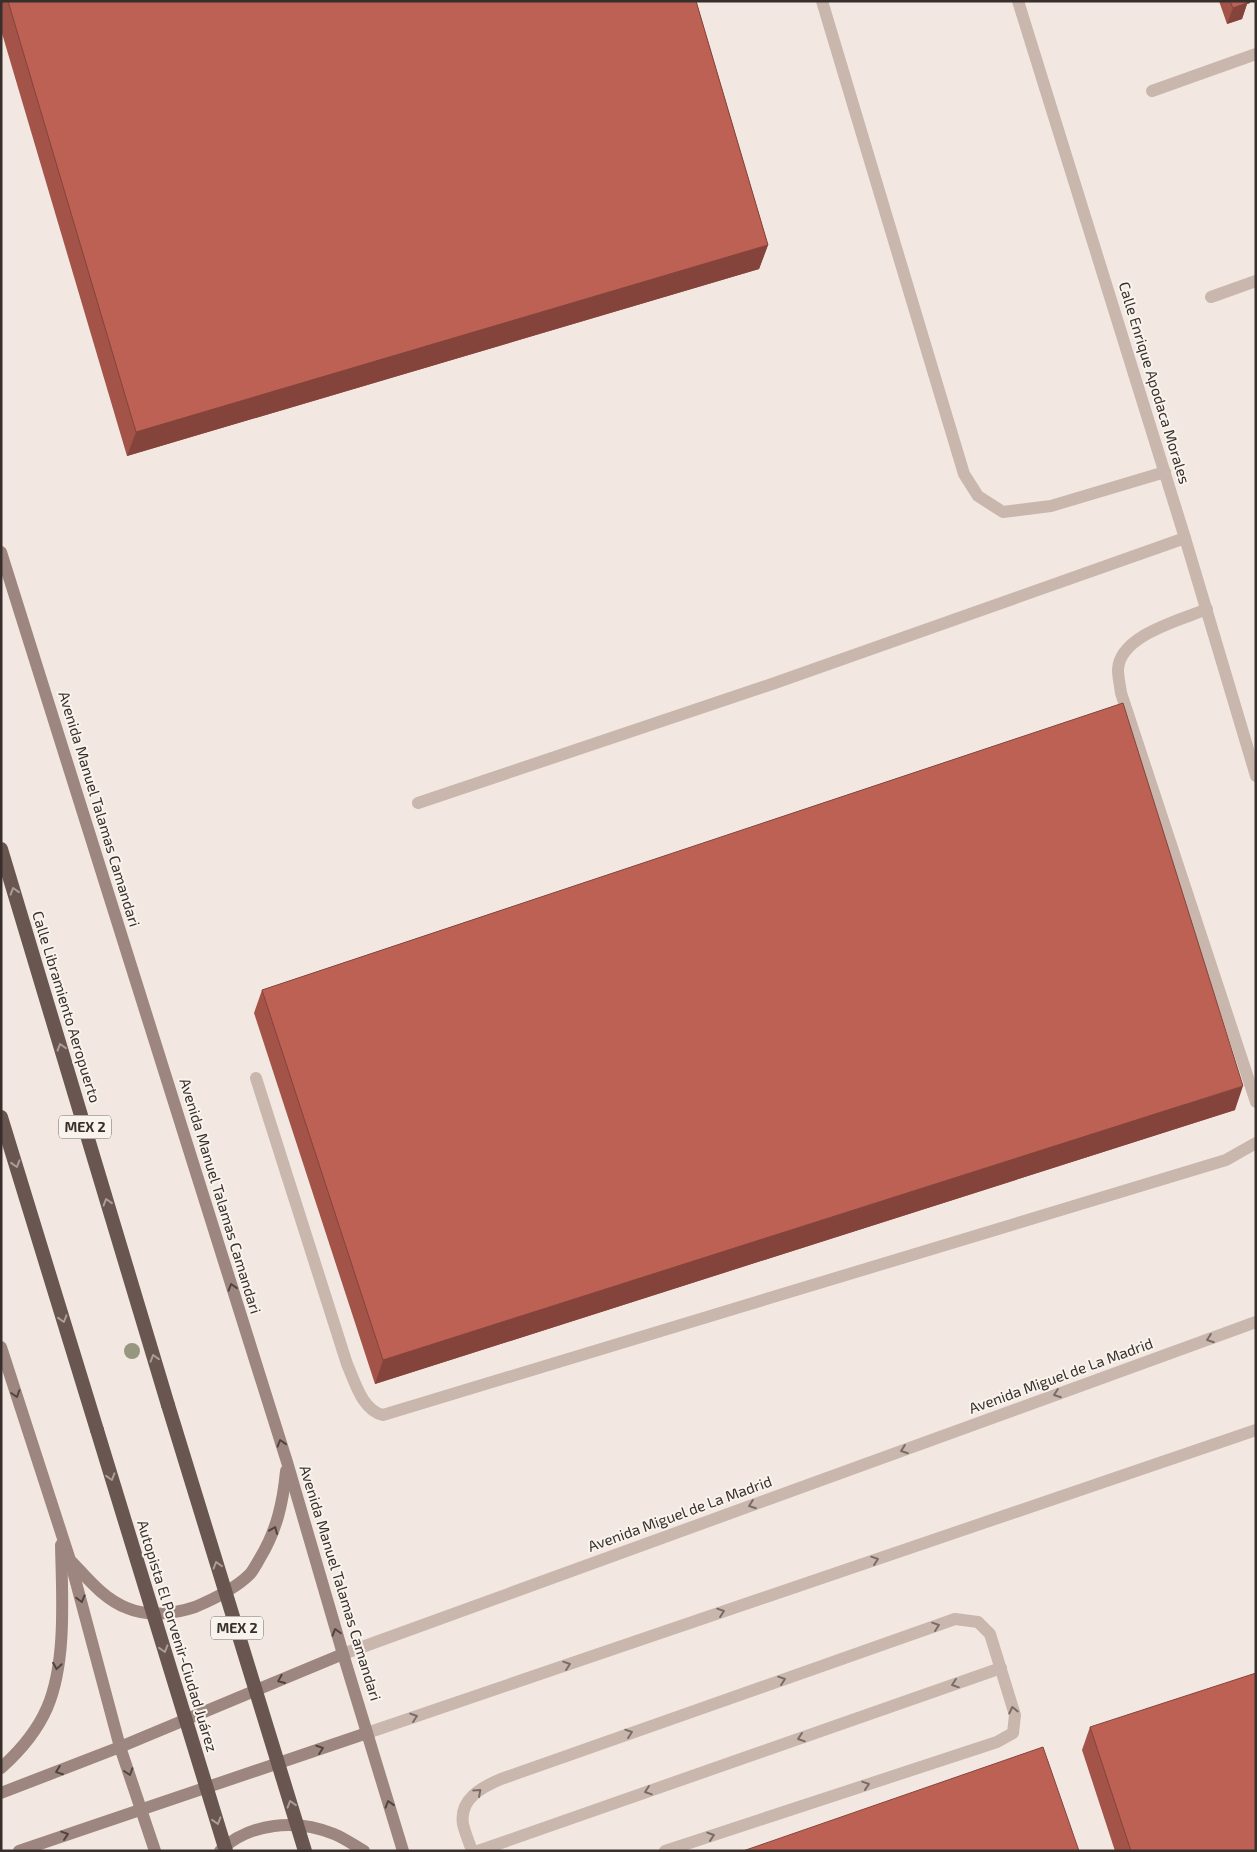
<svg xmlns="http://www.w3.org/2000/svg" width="1257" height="1852" viewBox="0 0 1257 1852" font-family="'Exo 2',sans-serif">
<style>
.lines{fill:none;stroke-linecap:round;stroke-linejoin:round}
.service{stroke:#c9b7ad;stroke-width:12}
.minor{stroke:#c9b7ad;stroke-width:12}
.tertiary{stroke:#c9b7ad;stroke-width:12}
.secondary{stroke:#9d867f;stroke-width:12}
.trunk{stroke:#695650;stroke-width:14}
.trunk-bridge{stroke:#695650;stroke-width:14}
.tree{fill:#979780}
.wall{fill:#a35348}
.shaded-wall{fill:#84443b}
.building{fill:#bd6154;stroke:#84443b}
.oneway{stroke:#aa9d97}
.oneway2{stroke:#514440}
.oneway3{stroke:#796c66}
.labels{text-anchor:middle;stroke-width:4;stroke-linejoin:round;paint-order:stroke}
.shield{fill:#f9f3ed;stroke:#726965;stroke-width:1}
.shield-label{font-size:14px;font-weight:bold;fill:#382e2b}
.street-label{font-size:15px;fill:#382e2b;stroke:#f9f3ed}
</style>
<rect width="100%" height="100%" fill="#f2e8e1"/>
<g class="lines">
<g class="service">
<polyline points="822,1 964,474 978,496 1003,512 1051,506 1165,472"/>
<path d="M 1207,609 C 1181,620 1119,635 1118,670 C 1118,677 1120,685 1121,693 L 1256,1102"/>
<polyline points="418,803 772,684 1185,538"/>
<path d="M 256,1078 L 347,1364 C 355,1382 362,1410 383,1415 L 1226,1160 L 1256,1143"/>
<path d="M 472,1851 C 469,1842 465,1833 463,1824 C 459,1799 482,1787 501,1779 L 955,1619 L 978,1622 L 990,1634 L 1015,1715 L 1013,1733 L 997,1742 L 665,1851"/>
<polyline points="478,1851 1001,1668"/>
</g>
<g class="minor">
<polyline points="1018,1 1185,538 1256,776"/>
<polyline points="1152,91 1256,54"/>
<polyline points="1211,297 1256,281"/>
</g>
<g class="tertiary">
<polyline points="343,1654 1256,1322"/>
<polyline points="367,1733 1256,1430"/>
</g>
<g class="secondary">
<polyline points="1,552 287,1462 343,1654 403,1851"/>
<polyline points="1,1347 70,1560 120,1747 155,1851"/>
<path d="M 72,1562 C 89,1580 104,1599 127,1608 C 148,1617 174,1614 195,1607 C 214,1599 235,1589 250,1574 C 254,1569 257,1563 260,1558 C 277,1530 283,1502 286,1471"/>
<path d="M 1,1768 C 20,1751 37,1731 47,1708 C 67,1662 62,1594 61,1545"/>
<polyline points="1,1793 120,1747 343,1654"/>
<polyline points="19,1851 367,1733"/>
<path d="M 220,1851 C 250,1822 296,1819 334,1834 C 344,1838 354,1845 364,1851"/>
</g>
<g class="trunk">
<polyline points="1,849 168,1405"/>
<polyline points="1,1117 97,1430"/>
</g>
<g class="trunk-bridge">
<polyline points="168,1405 305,1851"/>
<polyline points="97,1430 226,1851"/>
</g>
</g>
<circle class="tree" cx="132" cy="1351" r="8"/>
<g class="wall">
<polygon points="1,1 696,1 768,245 759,269 127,456 1,30"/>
<polygon points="1219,1 1250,1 1250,3 1247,4 1242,19 1227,24"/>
<polygon points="262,990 1235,1110 375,1384 254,1013"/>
<polygon points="1090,1727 1256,1851 1115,1851 1082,1750"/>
</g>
<g class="shaded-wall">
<polygon points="1239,1 1250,1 1250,3 1247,4 1242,19 1227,24 1233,8"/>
<polygon points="768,245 759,269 127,456 136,432"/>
<polygon points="1243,1086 1235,1110 375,1384 383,1360"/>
</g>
<g class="building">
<polygon points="8,1 696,1 768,245 136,432"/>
<polygon points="1230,1 1247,1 1247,3 1233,8"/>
<polygon points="1123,703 1243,1086 383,1360 262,990"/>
<polygon points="1256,1673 1256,1851 1131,1851 1090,1727"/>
<polygon points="1043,1747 1079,1851 743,1851"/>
</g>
<defs><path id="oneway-chevron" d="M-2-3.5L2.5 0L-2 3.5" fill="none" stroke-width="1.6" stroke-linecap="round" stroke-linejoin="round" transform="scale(1.25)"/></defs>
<g class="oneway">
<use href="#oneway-chevron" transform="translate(14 891) rotate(-107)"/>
<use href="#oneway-chevron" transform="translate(61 1047) rotate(-107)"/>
<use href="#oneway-chevron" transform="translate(16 1164) rotate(73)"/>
<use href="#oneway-chevron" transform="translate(107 1202) rotate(-107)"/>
<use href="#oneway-chevron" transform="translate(63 1319) rotate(73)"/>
<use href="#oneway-chevron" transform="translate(154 1358) rotate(-107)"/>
<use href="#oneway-chevron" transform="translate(111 1477) rotate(73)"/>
<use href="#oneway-chevron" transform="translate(217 1565) rotate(-107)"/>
<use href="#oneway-chevron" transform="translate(164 1649) rotate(73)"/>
<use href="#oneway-chevron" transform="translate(291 1804) rotate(-107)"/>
<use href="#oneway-chevron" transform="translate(217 1821) rotate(73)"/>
</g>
<g class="oneway2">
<use href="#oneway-chevron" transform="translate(232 1287) rotate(-107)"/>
<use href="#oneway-chevron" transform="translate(16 1394) rotate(72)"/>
<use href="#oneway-chevron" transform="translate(281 1443) rotate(-107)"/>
<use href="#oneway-chevron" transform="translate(274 1530) rotate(-68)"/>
<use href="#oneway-chevron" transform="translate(81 1599) rotate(75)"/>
<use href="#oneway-chevron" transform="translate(336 1632) rotate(-106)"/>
<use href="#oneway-chevron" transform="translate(57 1666) rotate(99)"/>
<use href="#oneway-chevron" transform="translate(281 1680) rotate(157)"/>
<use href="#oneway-chevron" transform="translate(320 1749) rotate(-19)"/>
<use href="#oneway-chevron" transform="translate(59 1771) rotate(159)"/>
<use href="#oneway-chevron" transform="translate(129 1772) rotate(72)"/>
<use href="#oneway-chevron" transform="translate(389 1804) rotate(-107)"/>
<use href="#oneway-chevron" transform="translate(65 1835) rotate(-18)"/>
</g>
<g class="oneway3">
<use href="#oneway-chevron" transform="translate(1210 1339) rotate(160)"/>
<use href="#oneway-chevron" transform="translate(1057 1394) rotate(160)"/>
<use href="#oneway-chevron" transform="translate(904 1450) rotate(160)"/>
<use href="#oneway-chevron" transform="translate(752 1505) rotate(160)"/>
<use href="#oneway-chevron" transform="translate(875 1560) rotate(-19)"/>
<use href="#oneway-chevron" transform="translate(721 1612) rotate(-19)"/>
<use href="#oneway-chevron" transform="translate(936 1626) rotate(-19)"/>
<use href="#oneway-chevron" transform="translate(567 1665) rotate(-19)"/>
<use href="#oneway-chevron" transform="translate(782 1680) rotate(-19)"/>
<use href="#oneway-chevron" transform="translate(955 1684) rotate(161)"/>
<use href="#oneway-chevron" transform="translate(1013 1710) rotate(-103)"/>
<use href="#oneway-chevron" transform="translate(414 1717) rotate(-19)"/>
<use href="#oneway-chevron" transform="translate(629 1733) rotate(-19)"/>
<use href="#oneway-chevron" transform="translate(801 1738) rotate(161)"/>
<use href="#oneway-chevron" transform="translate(866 1785) rotate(-18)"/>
<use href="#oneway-chevron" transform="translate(648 1791) rotate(161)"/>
<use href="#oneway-chevron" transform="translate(478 1792) rotate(-42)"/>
<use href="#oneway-chevron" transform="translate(711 1836) rotate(-18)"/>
</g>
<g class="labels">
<g class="shield">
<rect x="59" y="1115.5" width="52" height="23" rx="4"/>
<rect x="211" y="1616.5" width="52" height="23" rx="4"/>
</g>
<g class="shield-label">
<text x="85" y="1132">MEX 2</text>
<text x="237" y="1633">MEX 2</text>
</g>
<g class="street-label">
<text transform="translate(1154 383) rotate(73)" y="5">Calle Enrique Apodaca Morales</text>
<text transform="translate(99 809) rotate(73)" y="5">Avenida Manuel Talamas Camandari</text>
<text transform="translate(66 1007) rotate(73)" y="5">Calle Libramiento Aeropuerto</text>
<text transform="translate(220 1196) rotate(73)" y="5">Avenida Manuel Talamas Camandari</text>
<text transform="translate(1061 1376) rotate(-20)" y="5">Avenida Miguel de La Madrid</text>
<text transform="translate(680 1514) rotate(-20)" y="5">Avenida Miguel de La Madrid</text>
<text transform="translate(340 1583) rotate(73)" y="5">Avenida Manuel Talamas Camandari</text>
<text transform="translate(177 1636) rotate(73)" y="5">Autopista El Porvenir-Ciudad Juárez</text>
</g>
</g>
<rect width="1257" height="1852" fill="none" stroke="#382e2b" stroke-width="5"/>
</svg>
